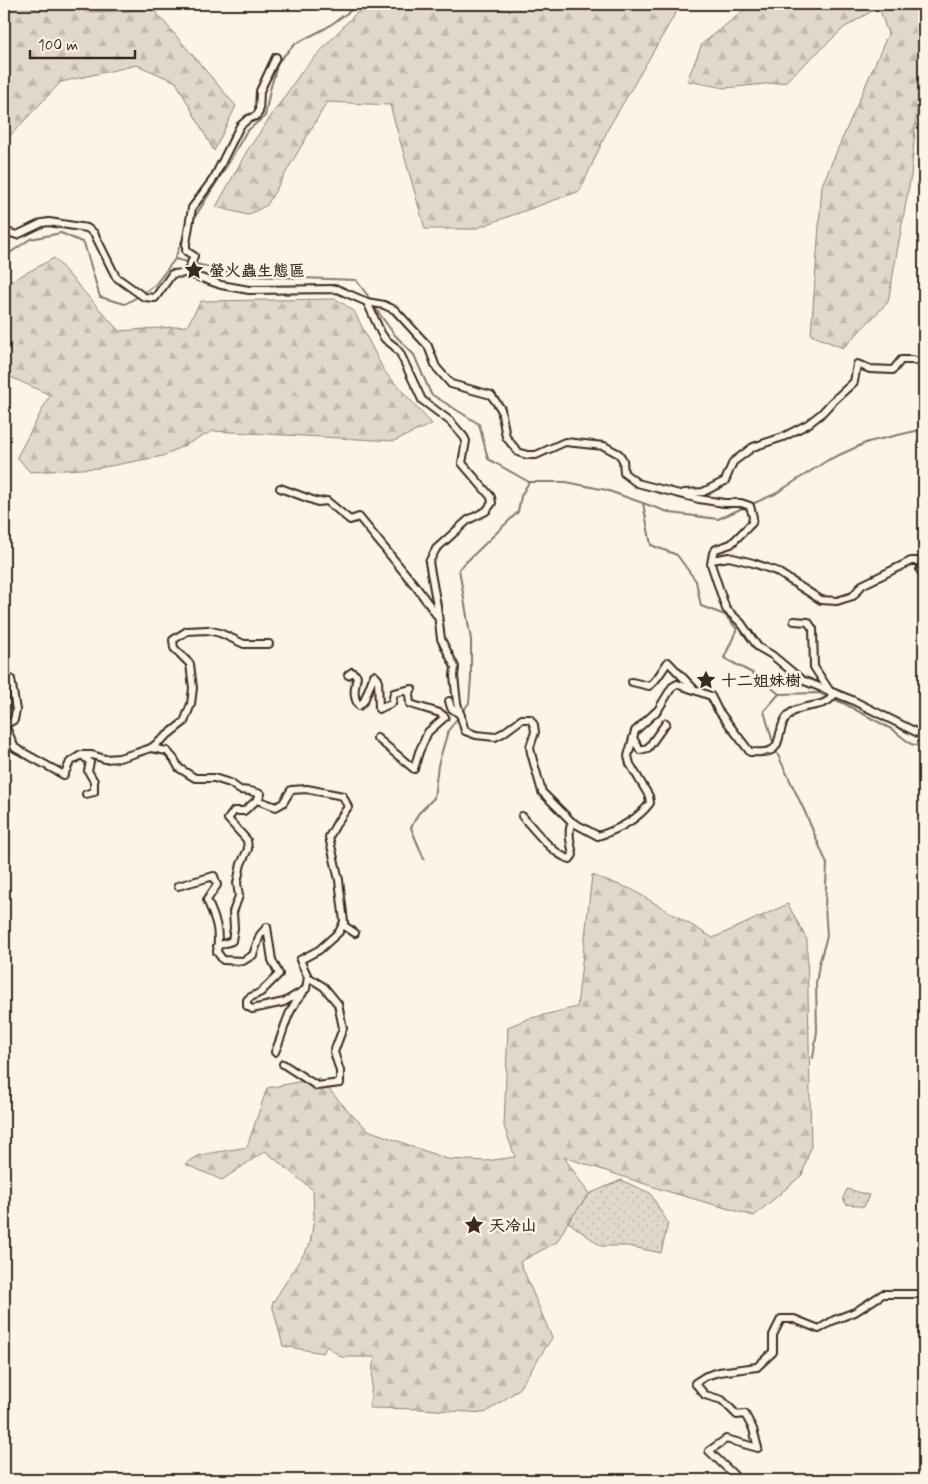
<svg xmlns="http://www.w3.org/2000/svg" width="928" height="1484" viewBox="0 0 928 1484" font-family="Mynerve,'LXGW WenKai TC',sans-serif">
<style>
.grass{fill:url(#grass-dots);stroke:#8e8173}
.forest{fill:url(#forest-firs);stroke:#8e8173}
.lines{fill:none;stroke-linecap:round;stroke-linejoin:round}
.stream{stroke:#85796b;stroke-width:2}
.minor-casing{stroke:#3b2a1e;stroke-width:10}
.minor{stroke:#fcf5e5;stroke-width:6}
.labels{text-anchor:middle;stroke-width:5;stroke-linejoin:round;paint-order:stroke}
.poi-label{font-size:16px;font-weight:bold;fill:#3b2a1e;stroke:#fcf5e5;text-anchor:start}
</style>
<defs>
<pattern id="grass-dots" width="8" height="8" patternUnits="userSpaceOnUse" patternTransform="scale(1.25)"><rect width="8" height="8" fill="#e0d8c8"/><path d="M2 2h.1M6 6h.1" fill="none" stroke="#c1baab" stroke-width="1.8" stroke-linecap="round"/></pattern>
<pattern id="forest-firs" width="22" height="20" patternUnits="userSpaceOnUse" patternTransform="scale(1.25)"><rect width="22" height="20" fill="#e0d8c8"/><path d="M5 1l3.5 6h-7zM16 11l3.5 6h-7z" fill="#c1baab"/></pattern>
</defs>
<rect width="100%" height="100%" fill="#fcf5e5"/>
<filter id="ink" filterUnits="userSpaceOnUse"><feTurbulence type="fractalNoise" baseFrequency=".02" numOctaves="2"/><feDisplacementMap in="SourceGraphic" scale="10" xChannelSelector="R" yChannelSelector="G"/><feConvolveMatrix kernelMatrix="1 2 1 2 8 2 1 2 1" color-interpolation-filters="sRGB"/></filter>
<g filter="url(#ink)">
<g class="grass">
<polygon points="621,1180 650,1193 668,1223 661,1253 628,1246 601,1246 568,1222 589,1194"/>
<polygon points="847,1189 869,1195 864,1207 846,1204 843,1198"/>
</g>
<g class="forest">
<polygon points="4,4 76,4 86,12 154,10 236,106 214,151 176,82 137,65 61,82 4,142"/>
<polygon points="396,4 681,4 608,129 580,191 474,229 425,229 390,105 327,102 267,205 248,215 216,207 247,151 302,71 356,13"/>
<polygon points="752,4 924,4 924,61 921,64 911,175 888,302 843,348 811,335 822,185 888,34 879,7 845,27 785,82 725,88 687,81 702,44"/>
<polygon points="54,258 119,331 187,326 201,301 336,299 354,311 384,371 432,424 394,441 213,431 163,456 99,468 30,472 17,457 50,395 4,374 4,285"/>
<polygon points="592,875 631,889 713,938 788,904 807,940 811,1146 802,1175 754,1216 666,1191 564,1157 589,1194 568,1222 557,1242 520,1262 552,1338 518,1390 485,1413 421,1409 370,1408 373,1364 376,1357 341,1357 327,1346 323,1353 283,1346 272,1304 310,1244 314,1218 313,1190 265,1151 222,1180 185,1164 200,1155 247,1147 267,1088 319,1078 350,1113 368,1130 447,1159 486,1161 515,1157 504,1126 508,1027 527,1019 577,1007"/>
</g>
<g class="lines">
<g class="stream">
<polyline points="193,220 231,159 246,132 265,116 270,90 278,62 295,44 326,28 360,4"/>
<polyline points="4,257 30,239 61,233 84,243 100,297 125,304 139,296"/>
<polyline points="175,258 185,233"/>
<polyline points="143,293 155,285 175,259 247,276 356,280 368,296"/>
<polyline points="376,309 394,334 414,355 431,394 479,424 488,459 529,482 566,482 606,490 671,513 718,519 745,507"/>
<polyline points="643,503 651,545 677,555 696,581 701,606 725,615 737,629 724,658 756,675 779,694 764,711 774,746"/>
<polyline points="752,504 775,494 828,460 868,442 924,429"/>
<polyline points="779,694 819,693 845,704 893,730 911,744 924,747"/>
<polyline points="462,712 469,703 471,678 471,640 459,569 518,512 521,496 529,482"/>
<polyline points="776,751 805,812 827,864 825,906 827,936 819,964 816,984 817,1031 813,1058"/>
<polyline points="424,859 411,828 418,814 434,798 438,765 448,731 459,716"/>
</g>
<defs>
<g id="minor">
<polyline points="4,231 17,235 42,223 49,222 87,228 94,233 116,277 144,297 155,298 172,274 187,273 221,285 249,290 337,289 367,302 384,305 395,310 428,346 436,367 451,384 491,395 501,409 506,437 518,452 527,455 536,455 565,442 604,446 619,454 623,460 624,473 637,483 699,499 724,503 741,503 750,506 753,517 752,523 731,544 716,549 713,553 711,564 726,609 741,623 758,647 772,655 802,680 852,700 924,736"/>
<polyline points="187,273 194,256 186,251 186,244 192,208 214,178 240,126 248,119 256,116 259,112 260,91 276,57"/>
<path d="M 367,302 L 381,333 L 385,339 L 394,346 L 400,353 L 422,400 L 450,421 L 464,437 L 466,441 L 462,463 L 491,497 L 492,503 L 486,511 L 468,520 L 436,549 L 429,562 L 437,606 L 441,639 L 455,667 L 454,676 L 457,703 L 465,731 L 476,735 L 495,737 L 503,733 L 522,719 L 530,719 L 534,725 L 535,732 L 530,747 L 531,753 L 542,792 L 572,822 L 598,836 C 617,830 638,819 650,803 L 649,796 L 630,764 L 628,756 L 635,731 L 658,710 L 672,687 L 677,684 L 711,696 L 718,710 L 750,752 C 756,752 763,753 769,751 C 784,748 775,721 794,711 C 807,704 824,708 833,696 L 814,667 L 813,629 L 808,622 L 794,621"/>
<polyline points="280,488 318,502 327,501 350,520 359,517 417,588 438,617"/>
<polyline points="684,493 703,492 725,481 733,462 753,447 783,437 808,424 821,414 831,403 854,382 857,364 870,369 893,370 901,360 912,360 924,363"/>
<polyline points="712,560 729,557 753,563 776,571 821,600 837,601 853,596 862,585 911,561 923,561 920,570 924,576"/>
<polyline points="4,675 11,679 16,710 14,720 5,725 15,748 64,775 70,762 81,755 92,755 105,759 119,758 136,753 151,748 184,722 191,704 193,688 190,664 174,648 173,640 187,631 208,630 220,633 244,644 269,644"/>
<path d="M 348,675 L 352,672 L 357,676 C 355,687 352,696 359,706 L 364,701 L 374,675 L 378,679 L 379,709 L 392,703 L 394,693 L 412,689 L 409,693 L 410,704 L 440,713 L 445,717 L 428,732 L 419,752 L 414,769 L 377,738"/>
<path d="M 632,682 L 649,686 C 657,681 662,670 668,662 L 695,690"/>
<polyline points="449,701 451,708 461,715"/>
<polyline points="633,738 640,750 648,748 666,723"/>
<polyline points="151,748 167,751 174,759 179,768 195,778 214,778 230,783 240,790 250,791 261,794 257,800"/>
<polyline points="82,755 90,762 88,771 94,781 94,792 86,794"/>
<path d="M 522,816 C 533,828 554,856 570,859 L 573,855 C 571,844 567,832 572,822"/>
<path d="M 178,886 L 214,876 L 217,885 L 207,900 C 216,920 220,930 217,952 L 223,960 L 243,961 L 253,955 L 260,935 L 267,927 L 272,960 L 279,974 L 261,992 L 249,998 L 247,1000 L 247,1006 L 252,1009 L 284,1002 L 306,989 L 308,977 L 300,960 L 319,950 L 339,932 L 344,922 L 339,880 L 329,837 L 338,821 L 348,807 L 343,796 L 307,789 L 291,790 L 283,803 L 276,807 L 257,800 L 244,811 L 234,811 L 228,819 L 247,840 L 248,849 L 241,864 L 237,883 L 239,896 L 233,912 L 234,928 L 232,941 L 217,946"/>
<polyline points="343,925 355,933"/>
<path d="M 275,1052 C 285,1030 286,1011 303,993"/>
<polyline points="283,1064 317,1086 340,1083 340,1071 334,1052 343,1028 338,1004 324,987 308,977"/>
<polyline points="735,1480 734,1475 709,1451 726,1439 758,1448 753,1429 745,1414 737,1415 722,1400 705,1395 695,1383 706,1376 719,1372 757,1367 773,1352 773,1335 781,1319 794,1319 819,1329 834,1320 855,1312 883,1294 924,1294"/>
</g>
</defs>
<use href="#minor" class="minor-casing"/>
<use href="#minor" class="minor"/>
</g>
</g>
<defs>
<symbol id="sight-bare" viewBox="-9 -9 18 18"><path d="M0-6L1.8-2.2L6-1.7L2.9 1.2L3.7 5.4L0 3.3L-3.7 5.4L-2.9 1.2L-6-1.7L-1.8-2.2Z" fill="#3b2a1e" stroke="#fcf5e5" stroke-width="2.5" paint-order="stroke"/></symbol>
</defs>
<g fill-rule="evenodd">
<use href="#sight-bare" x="180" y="256" width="28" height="28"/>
<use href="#sight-bare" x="692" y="666" width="28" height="28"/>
<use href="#sight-bare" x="460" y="1211" width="28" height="28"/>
</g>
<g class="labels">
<g class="poi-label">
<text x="209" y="276">螢火蟲生態區</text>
<text x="721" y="686">十二姐妹樹</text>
<text x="489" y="1231">天冷山</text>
</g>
</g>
<rect width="928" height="1484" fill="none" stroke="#fcf5e5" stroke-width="20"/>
<rect x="10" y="10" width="908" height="1464" fill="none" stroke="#3b2a1e" stroke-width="2" filter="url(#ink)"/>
<path d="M30 50v8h105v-8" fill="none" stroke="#3b2a1e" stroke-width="2.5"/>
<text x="38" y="50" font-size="15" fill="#3b2a1e" stroke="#fcf5e5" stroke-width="4" paint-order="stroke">100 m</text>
</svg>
